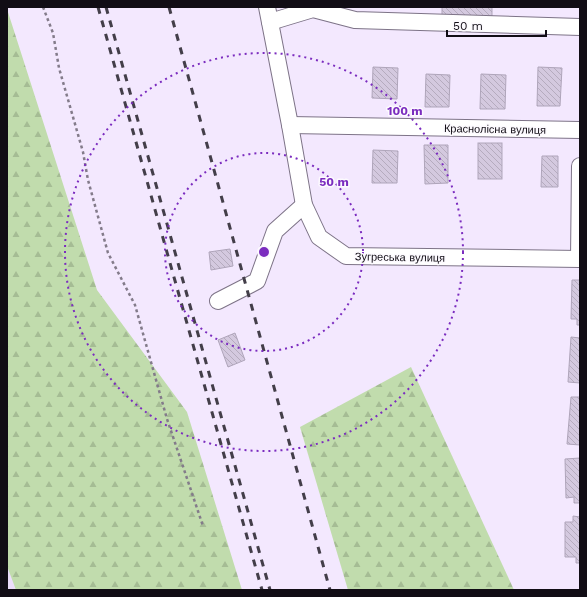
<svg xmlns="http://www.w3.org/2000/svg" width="587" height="597" viewBox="0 0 587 597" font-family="'Work Sans',sans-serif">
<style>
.built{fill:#ebddfa}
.forest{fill:url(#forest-firs)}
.building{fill:url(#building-back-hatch);stroke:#afa5ba}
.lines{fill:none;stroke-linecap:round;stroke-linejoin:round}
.minor-casing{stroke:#7d7387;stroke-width:18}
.path{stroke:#837b8a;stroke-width:2.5;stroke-dasharray:3 3;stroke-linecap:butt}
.minor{stroke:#fff;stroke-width:16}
.rail{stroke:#433e49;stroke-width:3;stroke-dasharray:7 7;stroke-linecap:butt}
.ring{fill:none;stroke:#7b2cbf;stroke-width:2;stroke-dasharray:2 4}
.labels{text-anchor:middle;stroke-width:3;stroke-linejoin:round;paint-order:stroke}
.street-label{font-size:11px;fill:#110d15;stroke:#fcfafe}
.centre{fill:#7b2cbf;stroke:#fcfafe;stroke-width:2}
.ring-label{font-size:12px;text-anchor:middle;font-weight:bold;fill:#7b2cbf;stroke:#fcfafe;stroke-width:3;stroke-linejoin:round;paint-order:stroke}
</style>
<defs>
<pattern id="forest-firs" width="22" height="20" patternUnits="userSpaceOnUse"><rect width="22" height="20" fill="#c1dcad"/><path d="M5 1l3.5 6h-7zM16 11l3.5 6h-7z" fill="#a5bc94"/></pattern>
<pattern id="building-back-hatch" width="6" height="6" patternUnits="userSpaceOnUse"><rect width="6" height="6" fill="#d4c9df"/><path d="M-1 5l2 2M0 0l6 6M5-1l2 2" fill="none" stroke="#b5abbe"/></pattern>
</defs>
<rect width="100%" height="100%" fill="#f3e8fe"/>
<polygon class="built" points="7,543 20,590 7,590"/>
<g class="forest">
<polygon points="7,9 97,290 187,412 242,590 16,590 7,566"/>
<polygon points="411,367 514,590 348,590 300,427"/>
</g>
<g class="building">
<polygon points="442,7 492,7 492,21 442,22"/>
<polygon points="373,67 398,68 397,99 372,98"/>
<polygon points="538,67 562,68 560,106 537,106"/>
<polygon points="426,74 450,75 449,107 425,107"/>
<polygon points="481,74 506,75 505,109 480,109"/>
<rect x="478" y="143" width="24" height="36"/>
<polygon points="424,145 448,145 448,183 425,184"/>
<polygon points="373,150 398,151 397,183 372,183"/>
<polygon points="542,156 558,156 558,187 541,187"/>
<polygon points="230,249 233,266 211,270 209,252"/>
<polygon points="572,280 580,280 580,325 577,325 577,319 571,319"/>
<polygon points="235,333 245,360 228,367 218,340"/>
<polygon points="571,337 580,338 580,383 568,382"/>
<polygon points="571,397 580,397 580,445 567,444"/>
<polygon points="580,458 580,503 574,503 574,497 566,498 565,459"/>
<polygon points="573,516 580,517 580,563 576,563 576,557 565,557 565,522 573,522"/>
</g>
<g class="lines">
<defs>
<g id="minor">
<polyline points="267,7 290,125 304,205 319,237 346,256 580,259"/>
<polyline points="270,22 313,9 355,20 580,27"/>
<polyline points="290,125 580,130"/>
<polyline points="579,259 580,166"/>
<polyline points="218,301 257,281 275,231 304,205"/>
</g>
</defs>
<use href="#minor" class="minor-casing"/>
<polyline class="path" points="43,7 53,33 59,68 83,152 88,180 108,253 135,305 167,419 203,526"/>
<use href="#minor" class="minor"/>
<g class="rail">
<polyline points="98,7 262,590"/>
<polyline points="106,7 270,590"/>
<polyline points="169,7 330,590"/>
</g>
</g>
<g class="ring">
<circle cx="264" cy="252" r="99"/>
<circle cx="264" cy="252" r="199"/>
</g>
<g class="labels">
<g class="street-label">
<text transform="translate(495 129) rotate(1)" y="4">Краснолісна вулиця</text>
<text transform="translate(400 257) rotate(1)" y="4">Зугреська вулиця</text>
</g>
</g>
<circle cx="264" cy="252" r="6" class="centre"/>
<g class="ring-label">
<text x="405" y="115">100 m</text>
<text x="334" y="186">50 m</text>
</g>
<rect width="587" height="597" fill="none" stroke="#110d15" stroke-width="16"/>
<path d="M447 30v6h99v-6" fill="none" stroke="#110d15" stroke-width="2"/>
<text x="453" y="30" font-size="12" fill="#110d15" stroke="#fcfafe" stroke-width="3" paint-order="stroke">50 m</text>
</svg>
